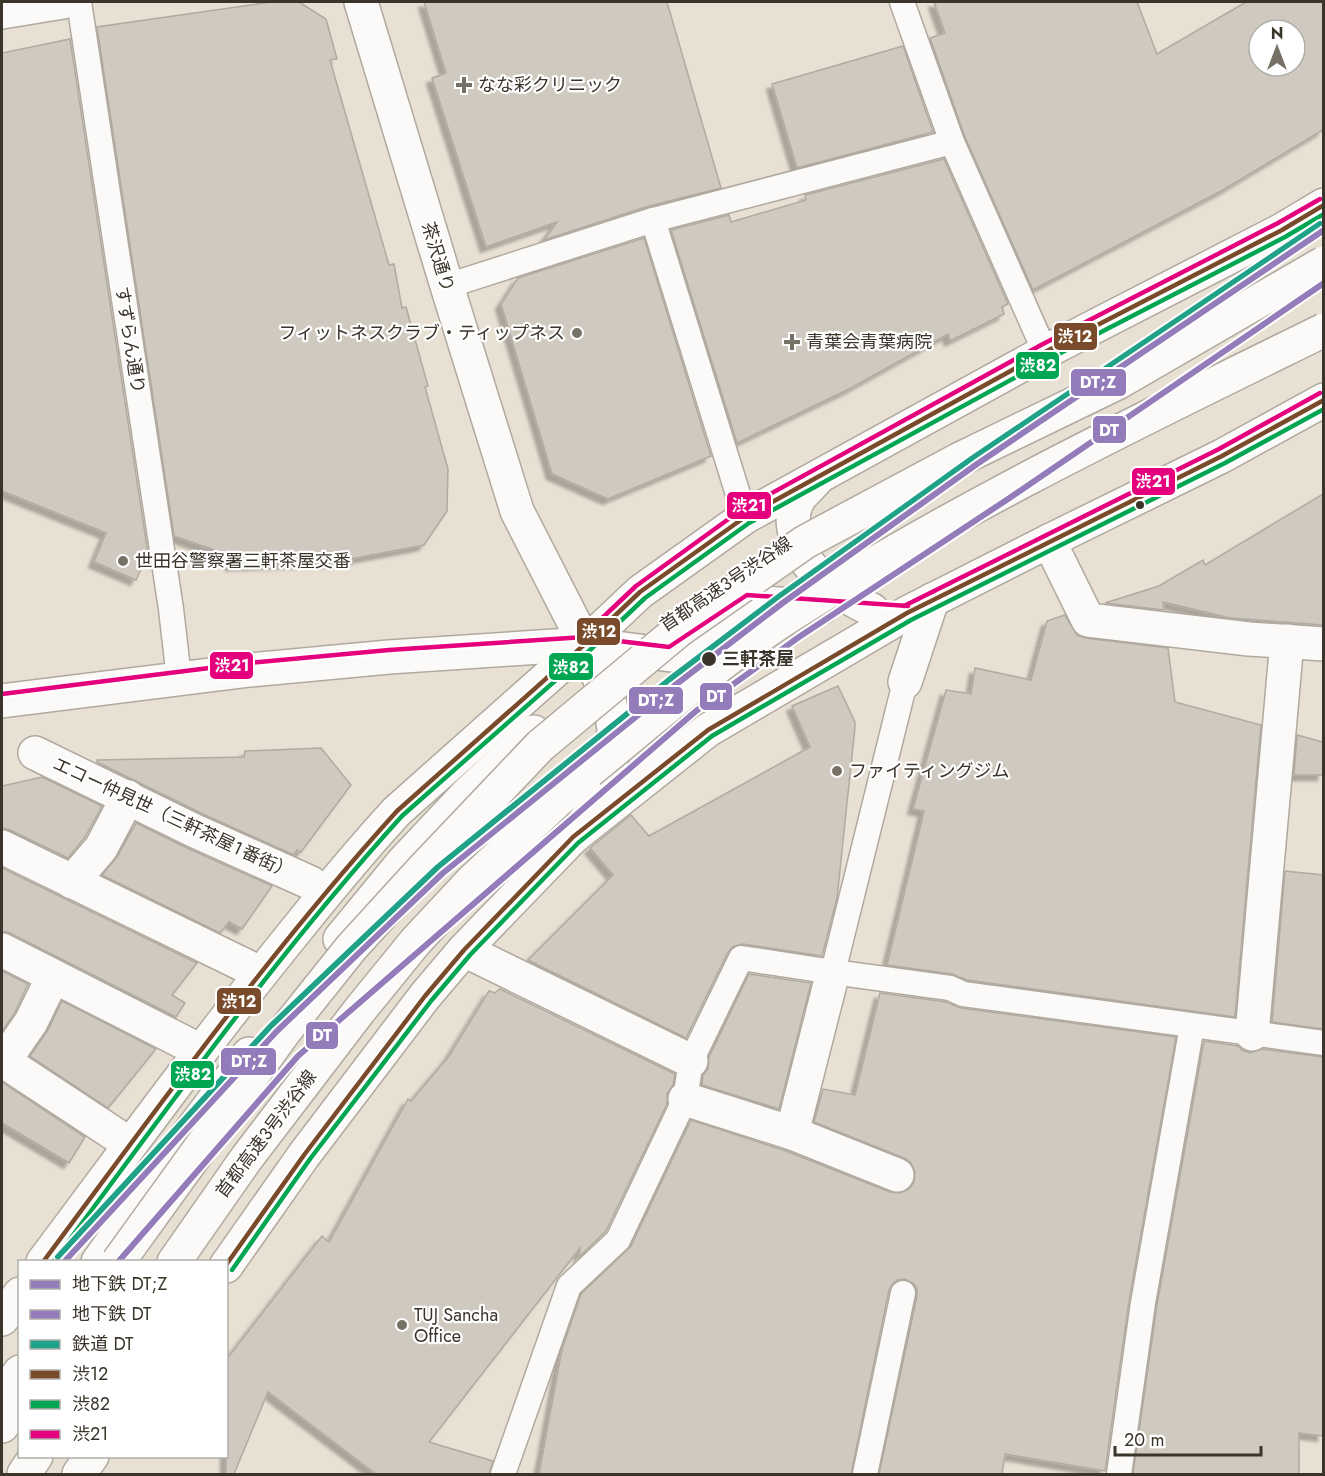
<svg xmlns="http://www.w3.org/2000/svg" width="1325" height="1476" viewBox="0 0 1325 1476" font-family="Jost,'Noto Sans JP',sans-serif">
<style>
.building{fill:#d0c9bf;stroke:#b1aaa0;stroke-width:1.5;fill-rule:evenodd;filter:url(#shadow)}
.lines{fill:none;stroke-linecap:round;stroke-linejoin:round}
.lane-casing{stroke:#afa99f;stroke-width:27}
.street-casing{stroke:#afa99f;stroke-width:36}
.secondary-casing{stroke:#afa99f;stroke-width:36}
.primary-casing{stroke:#afa99f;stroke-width:36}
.highway-casing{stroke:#afa99f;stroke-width:36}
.lane{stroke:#fcfaf8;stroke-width:24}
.street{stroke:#fcfaf8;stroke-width:33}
.secondary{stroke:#fcfaf8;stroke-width:33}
.primary{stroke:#fcfaf8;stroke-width:33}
.highway{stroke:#fcfaf8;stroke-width:33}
.highway-bridge-casing{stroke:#afa99f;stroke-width:36;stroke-linecap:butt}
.highway-bridge{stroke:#fcfaf8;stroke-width:33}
.bus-1-casing{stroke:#fff;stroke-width:9}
.bus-2-casing{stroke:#fff;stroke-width:9}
.bus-3-casing{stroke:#fff;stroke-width:9}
.bus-1{stroke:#7a4b2a;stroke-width:4.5}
.bus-2{stroke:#00a651;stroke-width:4.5}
.bus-3{stroke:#e5007d;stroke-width:4.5}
.rail-1-casing{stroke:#fff;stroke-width:10}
.rail-1{stroke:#20a288;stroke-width:6}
.metro-1-casing{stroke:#fff;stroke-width:10}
.metro-2-casing{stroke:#fff;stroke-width:10}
.metro-1{stroke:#937cb9;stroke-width:6}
.metro-2{stroke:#937cb9;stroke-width:6}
.poi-dot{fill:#777065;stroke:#fff;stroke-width:2}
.bus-dot{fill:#3a342a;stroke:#fff;stroke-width:2}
.labels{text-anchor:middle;stroke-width:4.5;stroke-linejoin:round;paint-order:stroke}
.poi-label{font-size:18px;fill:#3a342a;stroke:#fff;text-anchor:start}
.street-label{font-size:18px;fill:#3a342a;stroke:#fff}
.stop-label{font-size:18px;font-weight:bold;fill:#3a342a;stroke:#fff;text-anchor:start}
.line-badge{stroke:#fff;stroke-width:2}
.badge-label{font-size:16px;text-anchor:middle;font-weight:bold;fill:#fff}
</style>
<defs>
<filter id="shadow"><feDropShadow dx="-5.5" dy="5.5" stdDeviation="1.5" flood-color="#0004"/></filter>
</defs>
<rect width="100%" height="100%" fill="#e8e0d3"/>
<g class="building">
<polygon points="271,2 299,2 326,19 337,59 330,60 389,265 394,264 402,308 406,307 428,386 425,387 448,469 447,511 424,545 335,562 231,565 226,554 174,536 97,27"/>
<polygon points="424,2 667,2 721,188 649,206 544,240 557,222 486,247 432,78 446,73"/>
<path d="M 934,2 L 1137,2 L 1157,54 L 1246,2 L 1323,2 L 1323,130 L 1223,190 L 1033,290 L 965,137 L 930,38 L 945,33 ZM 1259,30 L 1295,30 L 1295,66 L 1259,66 Z"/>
<polygon points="70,39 148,554 136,580 94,562 106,533 2,491 2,53"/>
<polygon points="903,46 933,132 797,168 772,84"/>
<polygon points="944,159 1008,304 1002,307 1004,314 950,341 948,334 849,389 737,443 671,230 729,215 731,222 806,200 805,195"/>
<polygon points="644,238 711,456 608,499 552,474 501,304 518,278"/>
<polygon points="1323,494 1323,625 1230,618 1163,602 1164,610 1105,603 1159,586 1203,560 1205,565"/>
<polygon points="1065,615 1077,635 1085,638 1168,648 1175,702 1261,725 1235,1017 967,980 952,974 887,965 924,811 913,809 946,690 971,694 975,668 1031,680 1047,621"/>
<polygon points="838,686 855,722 855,727 837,898 822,956 743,944 734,946 728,952 686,1038 528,960 613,875 590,848 631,815 649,836 810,747 792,706"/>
<polygon points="1297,735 1323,742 1323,775 1294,775"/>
<polygon points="321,748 351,785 301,852 297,850 294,855 203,814 97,762 97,760 244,757 245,751"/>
<polygon points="42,777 102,806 85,837 68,858 10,830 2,828 2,786"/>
<polygon points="136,823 187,848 272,886 242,929 229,922 220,933 102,875 117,857"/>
<polygon points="2,868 197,963 172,995 185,1003 176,1017 10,933 2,931"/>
<polygon points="1285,871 1323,875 1323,1029 1272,1022"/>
<polygon points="2,971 28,984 15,1012 2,1032"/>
<polygon points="749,974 811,983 779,1109 702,1085 703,1075 708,1069 709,1057"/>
<polygon points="500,989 675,1074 673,1085 667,1094 667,1104 606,1231 579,1257 580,1248 429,1442 493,1461 489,1474 376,1474 268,1392 234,1474 226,1474 226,1360 322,1236 329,1242 408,1099 411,1101 449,1056 489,991 495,993"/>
<polygon points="880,993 946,1002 961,1008 1176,1037 1129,1301 1105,1471 1005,1454 1002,1474 879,1474 917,1296 917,1289 913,1283 905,1279 898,1280 893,1283 889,1290 851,1474 539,1474 562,1349 581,1294 631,1246 691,1120 786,1151 890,1192 900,1193 909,1189 914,1182 915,1172 911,1163 904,1158 814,1122 823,1089 855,1095"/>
<polygon points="62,1001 156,1049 108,1108 30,1056 48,1030"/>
<polygon points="1204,1041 1238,1046 1242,1050 1250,1053 1262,1049 1323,1057 1323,1436 1299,1433 1299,1474 1133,1474 1157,1305"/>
<polygon points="2,1082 85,1137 69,1163 2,1123"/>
</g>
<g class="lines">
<defs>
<g id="lane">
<polyline points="79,2 171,609 179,678"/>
<polyline points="902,2 952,142 1045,352"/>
<polyline points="653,220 745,517"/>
<polyline points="447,286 653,220 952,142"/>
<polyline points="833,972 950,988 963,994 1324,1043"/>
<polyline points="503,1474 569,1286 618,1240 685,1099 691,1061 741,958 833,972 905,682"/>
<polyline points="865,1474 903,1293"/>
<polyline points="1119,1474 1143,1303 1192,1026"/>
</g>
<g id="street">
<polyline points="2,12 63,2"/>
<polyline points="1049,541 1088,620 1249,639 1324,644"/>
<polyline points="905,682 932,600"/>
<polyline points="35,753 195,831 311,883"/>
<polyline points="2,847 248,967"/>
<polyline points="72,882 101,848 128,797"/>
<polyline points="2,950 189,1045"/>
<polyline points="464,950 691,1061"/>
<polyline points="1252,1034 1287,641"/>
<polyline points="2,1060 119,1137"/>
<polyline points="4,1061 31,1022 53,977"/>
<polyline points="685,1099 792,1133 833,972"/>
<polyline points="792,1133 897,1175"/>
</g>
<polyline id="secondary" points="361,2 447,286 517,511 585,644 610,704 614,729 611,765 606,785 599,800 578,831"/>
<polyline id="primary" points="2,701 250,670 389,657 585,644 671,655 749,602 822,607"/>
<g id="highway">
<path d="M 816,480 C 811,486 805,491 800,497 C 794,506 792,518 794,529 C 799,570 839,594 872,610"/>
<polyline points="340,939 404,861 468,793 534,732"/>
<path d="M 43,1262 C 127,1150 209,1037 297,929 C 329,889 362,849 397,811 L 585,644 L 640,592 L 745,517 L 1045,352 L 1282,230 L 1324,205"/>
<polyline points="98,1262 181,1144 249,1054"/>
<polyline points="174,1262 246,1159 359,1011 416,941 472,881 589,771"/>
<polyline points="226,1266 304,1155 425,996 464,950 573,837 708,730 907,613 1049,541 1222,456 1324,400"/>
<polyline points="2,1319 20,1294"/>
<polyline points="2,1397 20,1372"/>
<polyline points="2,1426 20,1401"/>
<polyline points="24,1474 36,1456"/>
<polyline points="79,1474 92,1456"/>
</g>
</defs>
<use href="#lane" class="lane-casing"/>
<use href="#street" class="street-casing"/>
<use href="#secondary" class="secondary-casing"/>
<use href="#primary" class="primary-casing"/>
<use href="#highway" class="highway-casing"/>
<use href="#lane" class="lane"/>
<use href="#street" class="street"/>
<use href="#secondary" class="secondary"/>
<use href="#primary" class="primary"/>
<use href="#highway" class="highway"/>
<defs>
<g id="highway-bridge">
<path d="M 589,771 C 654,718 718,662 789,616 C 959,507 1143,419 1324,330"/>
<polyline points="118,1262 284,1032 351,948 423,869 540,746 679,630 805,542 958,460 1119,382 1324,263"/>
</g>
</defs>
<use href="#highway-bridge" class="highway-bridge-casing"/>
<use href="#highway-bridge" class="highway-bridge"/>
<defs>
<g id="bus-1">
<path d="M 43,1262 C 157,1109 269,952 397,811 L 585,644 L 640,592 L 745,517 L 1045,352 L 1282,230 L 1324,205"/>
<polyline points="226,1265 304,1155 425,996 464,950 573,837 708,730 907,613 1222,456 1324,400"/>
</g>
<g id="bus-2">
<path d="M 53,1262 C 166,1111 275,956 402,816 L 590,650 L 645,598 L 749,523 L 1049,359 L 1285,237 L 1324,214"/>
<polyline points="232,1270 310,1159 431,1001 470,955 578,843 712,736 911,620 1225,463 1324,409"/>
</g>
<g id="bus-3">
<polyline points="904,606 1219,449 1320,393"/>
<polyline points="580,639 636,586 741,510 1041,345 1278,223 1320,199"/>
<polyline points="2,694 249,663 389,650 585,637 669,647 747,595 908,606"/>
</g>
</defs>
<use href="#bus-1" class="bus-1-casing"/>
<use href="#bus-2" class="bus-2-casing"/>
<use href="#bus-3" class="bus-3-casing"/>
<use href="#bus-1" class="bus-1"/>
<use href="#bus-2" class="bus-2"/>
<use href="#bus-3" class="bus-3"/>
<defs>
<polyline id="rail-1" points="58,1257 271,1026 438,867 669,680 780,596 973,458 1320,224"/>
</defs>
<use href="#rail-1" class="rail-1-casing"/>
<use href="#rail-1" class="rail-1"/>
<defs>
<polyline id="metro-1" points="64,1262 277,1031 443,873 674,686 784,602 977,464 1324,230"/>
<polyline id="metro-2" points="118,1262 298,1056 696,711 799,637 1008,499 1324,283"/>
</defs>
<use href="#metro-1" class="metro-1-casing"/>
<use href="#metro-2" class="metro-2-casing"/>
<use href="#metro-1" class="metro-1"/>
<use href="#metro-2" class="metro-2"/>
</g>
<g class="poi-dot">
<path d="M461 76h6v6h6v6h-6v6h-6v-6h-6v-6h6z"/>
<circle cx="577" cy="333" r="6"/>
<path d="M789 333h6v6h6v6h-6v6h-6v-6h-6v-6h6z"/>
<circle cx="123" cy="561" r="6"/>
<circle cx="837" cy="771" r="6"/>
<circle cx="402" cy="1325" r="6"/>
</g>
<g class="bus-dot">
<circle cx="1140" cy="505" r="5"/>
<circle cx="709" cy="659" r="8"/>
</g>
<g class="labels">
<g class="poi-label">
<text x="478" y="91">なな彩クリニック</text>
<text x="565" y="339" text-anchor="end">フィットネスクラブ・ティップネス</text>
<text x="806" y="348">青葉会青葉病院</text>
<text x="135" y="567">世田谷警察署三軒茶屋交番</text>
<text x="849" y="777">ファイティングジム</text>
<text x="414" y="1321">TUJ Sancha<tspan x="414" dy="21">Office</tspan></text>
</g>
<g class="street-label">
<text transform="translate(438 257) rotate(73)" y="6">茶沢通り</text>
<text transform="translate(130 340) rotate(81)" y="6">すずらん通り</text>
<text transform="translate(726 584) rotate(-34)" y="6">首都高速3号渋谷線</text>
<text transform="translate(173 818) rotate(25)" y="6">エコー仲見世（三軒茶屋１番街）</text>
<text transform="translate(266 1134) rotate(-53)" y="6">首都高速3号渋谷線</text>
</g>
<g class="stop-label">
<text x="722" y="665">三軒茶屋</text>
</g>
</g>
<g class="line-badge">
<rect x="1053" y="322" width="45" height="29" rx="6" fill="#7a4b2a"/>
<rect x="1015" y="351" width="45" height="29" rx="6" fill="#00a651"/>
<rect x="1070" y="368" width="57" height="29" rx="6" fill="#937cb9"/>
<rect x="1092" y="415" width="35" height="29" rx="6" fill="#937cb9"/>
<rect x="1131" y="467" width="45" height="29" rx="6" fill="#e5007d"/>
<rect x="726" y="491" width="46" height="29" rx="6" fill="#e5007d"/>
<rect x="576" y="617" width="45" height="29" rx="6" fill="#7a4b2a"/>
<rect x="209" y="651" width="45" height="29" rx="6" fill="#e5007d"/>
<rect x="548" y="652" width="46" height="29" rx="6" fill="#00a651"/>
<rect x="699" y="682" width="34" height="29" rx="6" fill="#937cb9"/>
<rect x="628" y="686" width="56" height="29" rx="6" fill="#937cb9"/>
<rect x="216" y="987" width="46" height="28" rx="6" fill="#7a4b2a"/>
<rect x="305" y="1021" width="34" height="29" rx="6" fill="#937cb9"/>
<rect x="220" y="1047" width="57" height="29" rx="6" fill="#937cb9"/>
<rect x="170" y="1060" width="45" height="29" rx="6" fill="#00a651"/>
</g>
<g class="badge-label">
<text x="1075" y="342">渋12</text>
<text x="1038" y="371">渋82</text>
<text x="1098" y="388">DT;Z</text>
<text x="1109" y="436">DT</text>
<text x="1153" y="487">渋21</text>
<text x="749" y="511">渋21</text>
<text x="599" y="637">渋12</text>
<text x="232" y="671">渋21</text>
<text x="571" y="673">渋82</text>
<text x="716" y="702">DT</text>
<text x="656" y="706">DT;Z</text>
<text x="239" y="1007">渋12</text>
<text x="322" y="1041">DT</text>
<text x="249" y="1067">DT;Z</text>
<text x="193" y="1080">渋82</text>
</g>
<rect width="1325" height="1476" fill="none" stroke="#3a342a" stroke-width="6"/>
<rect x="18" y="1260" width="210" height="198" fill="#ffffff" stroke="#b0aeaa" stroke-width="1.5"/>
<rect x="30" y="1280" width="30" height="9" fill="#937cb9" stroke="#b0aeaa" stroke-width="1.5"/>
<text x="72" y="1290" font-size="18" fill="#3a342a">地下鉄 DT;Z</text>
<rect x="30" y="1310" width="30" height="9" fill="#937cb9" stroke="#b0aeaa" stroke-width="1.5"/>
<text x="72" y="1320" font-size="18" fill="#3a342a">地下鉄 DT</text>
<rect x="30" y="1340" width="30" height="9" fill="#20a288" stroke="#b0aeaa" stroke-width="1.5"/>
<text x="72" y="1350" font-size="18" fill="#3a342a">鉄道 DT</text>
<rect x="30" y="1370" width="30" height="9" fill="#7a4b2a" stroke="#b0aeaa" stroke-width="1.5"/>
<text x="72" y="1380" font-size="18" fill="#3a342a">渋12</text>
<rect x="30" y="1400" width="30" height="9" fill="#00a651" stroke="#b0aeaa" stroke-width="1.5"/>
<text x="72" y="1410" font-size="18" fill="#3a342a">渋82</text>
<rect x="30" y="1430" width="30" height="9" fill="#e5007d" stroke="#b0aeaa" stroke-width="1.5"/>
<text x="72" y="1440" font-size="18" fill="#3a342a">渋21</text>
<g transform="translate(1277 48)"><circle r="28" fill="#ffffff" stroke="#b0aeaa" stroke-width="1.5"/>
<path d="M0-4.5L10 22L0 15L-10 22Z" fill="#777065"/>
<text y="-9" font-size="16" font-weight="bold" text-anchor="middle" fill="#3a342a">N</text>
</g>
<path d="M1115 1446v9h146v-9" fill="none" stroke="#3a342a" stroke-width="3"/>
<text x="1124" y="1446" font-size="18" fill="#3a342a" stroke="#ffffff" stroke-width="4.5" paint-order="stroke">20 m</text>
</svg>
